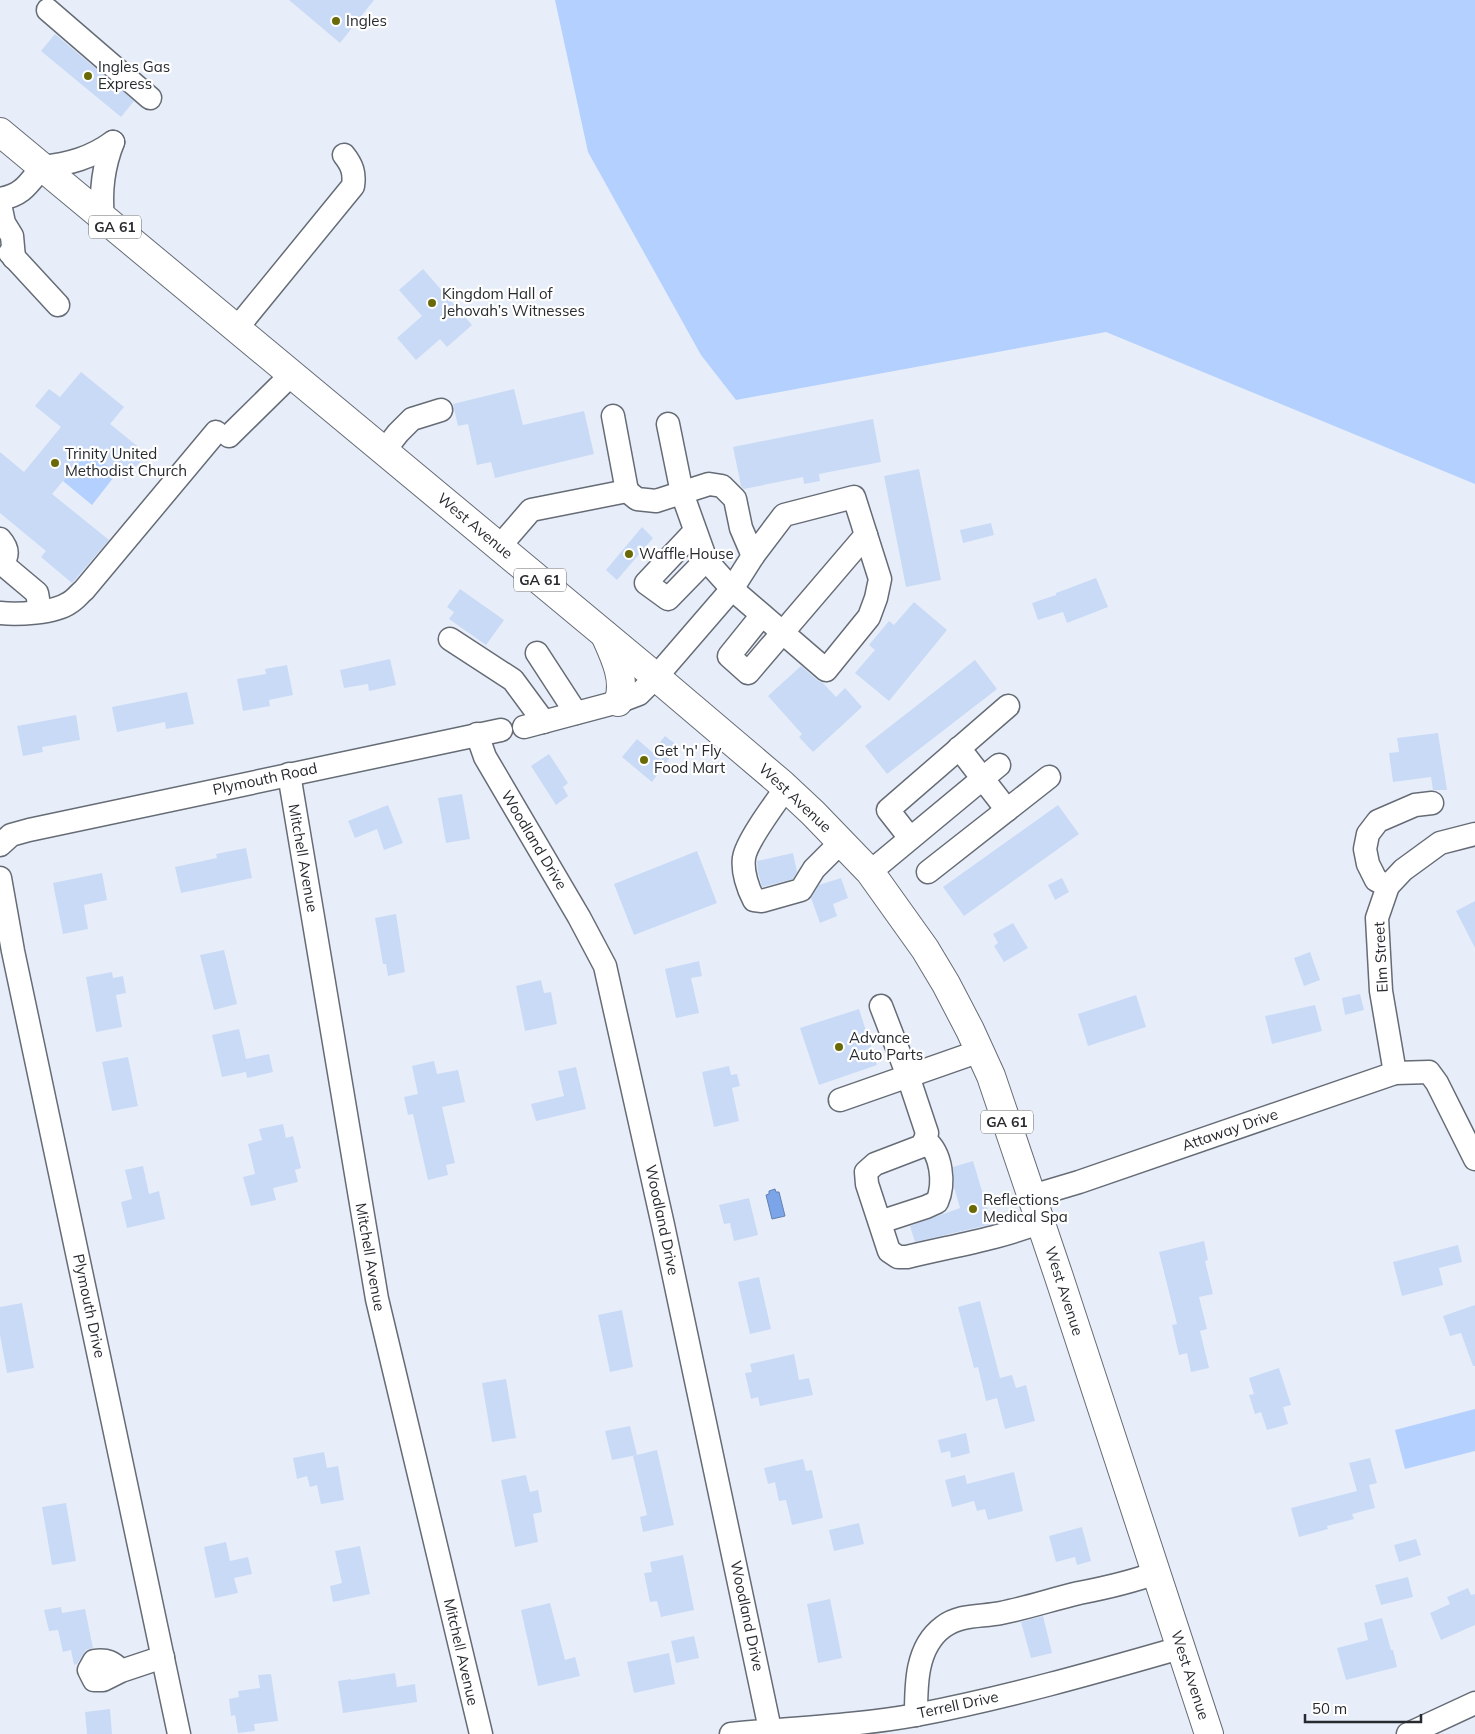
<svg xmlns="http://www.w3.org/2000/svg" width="1475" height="1734" viewBox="0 0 1475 1734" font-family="Mulish,sans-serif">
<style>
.green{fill:#b4d0fe}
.water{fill:#7ca5e9;stroke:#6280b1}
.building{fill:#c9daf6}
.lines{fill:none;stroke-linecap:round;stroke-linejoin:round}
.minor-casing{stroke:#666c76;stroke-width:25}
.major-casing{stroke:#666c76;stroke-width:30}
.minor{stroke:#fff;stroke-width:22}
.major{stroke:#fff;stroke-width:28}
.poi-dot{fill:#696906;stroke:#fff;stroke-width:2}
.labels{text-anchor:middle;stroke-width:4.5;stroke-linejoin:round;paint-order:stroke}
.shield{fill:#fff;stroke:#686a6d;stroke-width:1}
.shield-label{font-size:14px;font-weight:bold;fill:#272a2e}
.poi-label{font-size:15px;fill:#272a2e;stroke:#fff;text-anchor:start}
.street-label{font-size:15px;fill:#272a2e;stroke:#fff}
</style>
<rect width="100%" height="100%" fill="#e7eef9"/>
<g class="green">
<polygon points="555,0 1475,0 1475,484 1106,332 736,400 701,355 588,152"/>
<polygon points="89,450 117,473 92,505 63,481"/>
<polygon points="1475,1409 1475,1451 1405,1469 1395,1430"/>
</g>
<polygon class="water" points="775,1189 776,1192 779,1192 785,1216 772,1219 766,1195 769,1194 769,1191"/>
<g class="building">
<polygon points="289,0 374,0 340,43"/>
<polygon points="55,34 134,101 121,117 41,51"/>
<polygon points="423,269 472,325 447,347 440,339 416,360 397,338 422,316 399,290"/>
<polygon points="81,372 124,407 110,424 147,454 125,480 89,450 52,494 109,540 72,583 41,557 46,551 0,513 0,452 24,472 61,427 35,406 49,389 60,397"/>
<polygon points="514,389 523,425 584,411 594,454 495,478 491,462 477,465 468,424 458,426 453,404"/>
<polygon points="873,419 881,462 819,474 820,481 804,484 803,477 744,489 741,486 733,447"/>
<polygon points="919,469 941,580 906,587 884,476"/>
<polygon points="991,523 994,535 963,543 960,530"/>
<polygon points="642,527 653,538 617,580 606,570"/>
<polygon points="1096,578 1108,607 1067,623 1063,612 1038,620 1032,603 1056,595 1056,593"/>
<polygon points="460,589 504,620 486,645 449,619 454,612 447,607"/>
<polygon points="914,602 947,630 889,701 855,673 875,650 869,645 889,621 894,625"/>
<polygon points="390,659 396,685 369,691 368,684 344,688 340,670"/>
<polygon points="975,660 997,689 887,774 865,746"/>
<polygon points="287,665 293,695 269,700 270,706 243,711 237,679 266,674 265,669"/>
<polygon points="801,666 817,680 823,683 836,697 845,688 862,707 813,752 799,737 802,734 768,696"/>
<polygon points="187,692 194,724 166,729 165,722 117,732 112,707"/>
<polygon points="76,715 80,740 42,747 43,752 23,756 17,726"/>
<polygon points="1438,733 1447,790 1433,790 1431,777 1393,782 1389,753 1399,752 1397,738"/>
<polygon points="665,736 678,746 652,782 622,757 637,739 652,752"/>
<polygon points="549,754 568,783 563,787 568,796 556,805 531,766"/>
<polygon points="462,794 470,839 446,843 438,798"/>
<polygon points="388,805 403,843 384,850 377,829 355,838 348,821"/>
<polygon points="1058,805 1079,834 964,916 943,887"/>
<polygon points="246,848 252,878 181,893 175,867 217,858 216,854"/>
<polygon points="697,851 717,903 634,935 614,884"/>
<polygon points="793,853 797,872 793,879 762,887 758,872 757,861"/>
<polygon points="102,873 107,900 84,905 88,929 63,934 53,883"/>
<polygon points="841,878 848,898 833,904 837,916 820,923 811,898 819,885"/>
<polygon points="1062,878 1069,892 1055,900 1048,885"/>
<polygon points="1475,901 1475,948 1456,911"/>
<polygon points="396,914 405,972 388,976 386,964 383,964 375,918"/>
<polygon points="1013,923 1028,948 1004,962 994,946 998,943 993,934"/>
<polygon points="224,950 237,1004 214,1010 200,955"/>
<polygon points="1310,952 1320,980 1304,986 1294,958"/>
<polygon points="699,961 702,976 691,978 699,1013 676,1018 665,969"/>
<polygon points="112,972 113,978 123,976 126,993 116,995 122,1027 96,1032 86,977"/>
<polygon points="541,980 544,993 551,992 557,1024 525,1031 516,986"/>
<polygon points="1360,994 1364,1010 1345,1015 1342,998"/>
<polygon points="1136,995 1146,1027 1088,1046 1078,1014"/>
<polygon points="1315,1005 1322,1031 1272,1044 1265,1016"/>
<polygon points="859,1009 877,1065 819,1085 800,1028"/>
<polygon points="239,1029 246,1059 269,1054 273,1072 247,1078 246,1072 222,1077 212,1035"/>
<polygon points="128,1057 138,1106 112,1111 102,1062"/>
<polygon points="434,1061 437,1074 458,1070 465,1102 442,1107 455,1163 446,1165 448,1175 428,1180 413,1114 408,1115 404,1097 418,1094 412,1066"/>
<polygon points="729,1066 731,1075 737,1074 740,1086 732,1088 739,1121 714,1127 702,1072"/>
<polygon points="576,1067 586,1109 536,1121 531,1104 564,1096 558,1071"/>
<polygon points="283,1124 286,1138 293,1136 301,1168 295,1170 298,1182 273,1188 276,1200 251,1206 243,1177 255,1174 248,1144 262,1140 259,1129"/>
<polygon points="973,1161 992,1224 915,1242 910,1226 960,1208 954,1187 953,1167"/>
<polygon points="143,1166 149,1194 159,1191 165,1219 127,1228 121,1202 132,1199 125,1170"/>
<polygon points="749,1198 758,1235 734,1241 730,1223 724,1224 719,1205"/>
<polygon points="1204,1241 1208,1260 1205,1261 1213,1294 1199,1297 1207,1329 1200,1331 1209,1368 1191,1372 1187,1353 1179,1355 1172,1325 1177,1324 1159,1252"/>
<polygon points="1458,1245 1462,1262 1439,1268 1443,1285 1402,1296 1393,1262"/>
<polygon points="759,1277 771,1329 750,1334 738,1282"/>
<polygon points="980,1301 1000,1378 1012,1375 1016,1388 1026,1385 1035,1421 1005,1429 997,1398 986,1401 978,1367 974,1368 958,1307"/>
<polygon points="22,1303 34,1368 7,1373 0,1335 0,1307"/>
<polygon points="1475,1305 1475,1366 1473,1366 1461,1333 1450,1336 1443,1316"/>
<polygon points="622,1310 633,1367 610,1372 598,1315"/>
<polygon points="794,1354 799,1380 809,1378 813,1395 760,1406 758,1397 751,1399 745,1373 752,1372 750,1364"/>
<polygon points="1279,1368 1291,1405 1283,1407 1288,1424 1267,1430 1261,1412 1255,1414 1249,1395 1254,1394 1249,1378"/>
<polygon points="506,1379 516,1438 492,1442 482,1383"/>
<polygon points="630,1426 637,1455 612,1460 605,1431"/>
<polygon points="966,1433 970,1453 951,1458 950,1451 941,1453 938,1440"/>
<polygon points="657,1450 674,1525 643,1532 640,1517 647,1515 633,1456"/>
<polygon points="324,1452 327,1468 338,1466 344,1500 321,1504 317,1485 310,1487 307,1476 297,1479 293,1458"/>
<polygon points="1370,1458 1377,1483 1369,1485 1375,1508 1352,1514 1354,1519 1327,1526 1328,1529 1299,1537 1291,1508 1357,1491 1349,1463"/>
<polygon points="803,1459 806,1471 812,1470 823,1518 792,1525 786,1500 779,1501 775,1482 768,1484 764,1468"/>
<polygon points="1014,1472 1023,1511 988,1520 985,1509 977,1511 974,1501 952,1507 945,1480 965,1475 967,1484"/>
<polygon points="526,1475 530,1492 538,1490 542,1512 533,1514 538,1542 515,1547 501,1480"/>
<polygon points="66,1503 76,1561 52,1565 42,1507"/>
<polygon points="859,1523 864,1544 834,1551 829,1530"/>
<polygon points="1082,1527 1091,1561 1077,1565 1075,1557 1056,1562 1049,1536"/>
<polygon points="1416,1539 1421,1555 1399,1562 1394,1545"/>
<polygon points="226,1542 230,1561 248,1557 252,1574 234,1578 238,1593 215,1598 204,1547"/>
<polygon points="360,1546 370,1594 333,1602 330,1586 342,1583 335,1551"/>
<polygon points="683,1555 694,1610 661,1617 657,1601 650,1602 644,1573 652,1572 650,1562"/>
<polygon points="1408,1577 1413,1597 1381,1605 1375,1585"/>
<polygon points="1468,1588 1471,1595 1475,1594 1475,1625 1441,1640 1430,1613 1450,1604 1447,1597"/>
<polygon points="830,1599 842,1658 818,1663 807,1604"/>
<polygon points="550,1603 565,1660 575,1657 580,1676 538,1686 521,1610"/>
<polygon points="61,1607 62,1613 85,1609 93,1648 86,1650 77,1664 74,1665 71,1650 63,1652 58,1630 49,1631 44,1610"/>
<polygon points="1043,1616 1052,1653 1031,1658 1021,1622"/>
<polygon points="1382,1618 1391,1650 1393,1650 1397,1667 1346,1680 1337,1648 1368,1640 1364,1623"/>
<polygon points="694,1636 699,1658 676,1663 671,1641"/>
<polygon points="669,1653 675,1684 634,1693 627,1662"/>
<polygon points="395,1673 397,1687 415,1684 417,1702 343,1713 338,1681 351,1679 351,1680"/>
<polygon points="271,1674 278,1721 254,1724 255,1731 238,1733 235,1715 231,1716 229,1699 239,1697 238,1691 260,1688 258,1675"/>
<polygon points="110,1709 112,1734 87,1734 85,1712"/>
</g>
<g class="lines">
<defs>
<g id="minor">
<polyline points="48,10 150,98"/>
<path d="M 0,199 C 23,195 28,184 42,167 C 69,164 91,158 113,142"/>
<polyline points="0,204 4,223 12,236 14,258"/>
<path d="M 103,218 C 100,190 103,167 113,142"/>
<polyline points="10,253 58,305"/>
<path d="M 237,328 L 353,186 C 355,173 352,165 344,155"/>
<polyline points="613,416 627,491"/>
<polyline points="229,436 292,374"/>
<polyline points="384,451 398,433 412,419 441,410"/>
<polyline points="695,531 646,583 668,599 706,560"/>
<path d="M 0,539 C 8,548 9,555 2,564"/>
<polyline points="499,547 531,510 627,491 637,499 656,501 709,484 722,486 735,499 741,528 753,556 784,515 854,497 880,579 876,598 869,617 826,670 732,589 706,560 682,493 668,424"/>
<polyline points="0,562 37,593 40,611"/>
<path d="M 0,613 C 17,615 55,613 69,603 C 75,600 79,594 84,590 L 216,432"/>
<polyline points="762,615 729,656 748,673 866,535"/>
<polyline points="450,639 513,680 544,722"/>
<polyline points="537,653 576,713"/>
<polyline points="524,727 618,702 639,694 656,677 732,589 753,556"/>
<polyline points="477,734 485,757 579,917 605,966 663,1225 771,1734"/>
<polyline points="959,748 1007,810"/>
<polyline points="289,774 377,1299 481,1734"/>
<path d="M 786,788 C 776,802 746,842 744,858 C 742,871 748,889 754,900 L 762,901 L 801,890 L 814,869 L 841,842"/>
<polyline points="910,838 888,810 1008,706"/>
<polyline points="0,845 11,835 29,830 501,730"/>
<polyline points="870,872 999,765"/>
<polyline points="928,872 1049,777"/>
<polyline points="0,878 13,951 179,1734"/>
<polyline points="1388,886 1376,880 1368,864 1365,849 1368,834 1378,821 1415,805 1432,803"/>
<path d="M 881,1006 L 908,1076 L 927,1133 L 925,1140 L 922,1146 L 875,1164 L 866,1172 L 867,1184 L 889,1251 L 898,1257 L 907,1257 C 952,1246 998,1239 1041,1222"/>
<polyline points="1395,1073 1381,991 1377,918 1388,886 1403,870 1440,843 1475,834"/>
<polyline points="840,1100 980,1051"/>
<polyline points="1032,1196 1079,1182 1395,1073 1429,1072 1437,1083 1475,1159"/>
<path d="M 880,1222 L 926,1207 L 937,1202 C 945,1184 942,1153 925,1140"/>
<path d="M 121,1671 C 113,1662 107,1659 94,1661 L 89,1670 L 94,1680 L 103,1680 L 121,1671 L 163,1657"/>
<path d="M 916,1715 C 916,1684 916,1647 943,1627 C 960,1614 981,1617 1001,1613 C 1027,1608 1053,1599 1079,1593 C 1105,1588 1131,1582 1156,1573"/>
<path d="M 731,1734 C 793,1728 855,1726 916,1715 C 1005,1698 1093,1673 1180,1648"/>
<polyline points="1408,1734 1475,1703"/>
</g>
<g id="major">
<polyline points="0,132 656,677 782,784 813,813 870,872 925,949 946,984 970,1030 991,1076 1059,1277 1209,1734"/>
<path d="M 605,635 C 614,655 627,681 618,702"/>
</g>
</defs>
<use href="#minor" class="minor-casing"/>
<use href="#major" class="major-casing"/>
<use href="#minor" class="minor"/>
<use href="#major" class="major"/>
</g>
<g class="poi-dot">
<circle cx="336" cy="21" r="5"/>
<circle cx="88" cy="76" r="5"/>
<circle cx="432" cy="303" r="5"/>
<circle cx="55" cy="463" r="5"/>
<circle cx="629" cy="554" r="5"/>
<circle cx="644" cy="760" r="5"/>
<circle cx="839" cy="1047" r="5"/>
<circle cx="973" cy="1209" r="5"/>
</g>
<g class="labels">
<g class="shield">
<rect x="89" y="215.5" width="52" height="23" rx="4"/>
<rect x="514" y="568.5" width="52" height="23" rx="4"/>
<rect x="981" y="1110.5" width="52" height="23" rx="4"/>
</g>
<g class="shield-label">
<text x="115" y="232">GA 61</text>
<text x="540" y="585">GA 61</text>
<text x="1007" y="1127">GA 61</text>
</g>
<g class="poi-label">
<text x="346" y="26">Ingles</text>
<text x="98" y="72">Ingles Gas<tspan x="98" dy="17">Express</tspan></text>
<text x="442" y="299">Kingdom Hall of<tspan x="442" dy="17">Jehovah’s Witnesses</tspan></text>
<text x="65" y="459">Trinity United<tspan x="65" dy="17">Methodist Church</tspan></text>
<text x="639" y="559">Waffle House</text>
<text x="654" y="756">Get 'n' Fly<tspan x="654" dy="17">Food Mart</tspan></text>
<text x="849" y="1043">Advance<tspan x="849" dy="17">Auto Parts</tspan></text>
<text x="983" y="1205">Reflections<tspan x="983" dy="17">Medical Spa</tspan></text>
</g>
<g class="street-label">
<text transform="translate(475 526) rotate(40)" y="5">West Avenue</text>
<text transform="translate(265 779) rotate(-12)" y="5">Plymouth Road</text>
<text transform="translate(795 798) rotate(43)" y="5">West Avenue</text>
<text transform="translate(534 840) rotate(59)" y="5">Woodland Drive</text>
<text transform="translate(303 858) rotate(80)" y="5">Mitchell Avenue</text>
<text transform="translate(1381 957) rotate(-93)" y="5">Elm Street</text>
<text transform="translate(1230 1130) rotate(-19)" y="5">Attaway Drive</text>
<text transform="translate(662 1220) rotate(78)" y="5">Woodland Drive</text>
<text transform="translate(370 1257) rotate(80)" y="5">Mitchell Avenue</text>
<text transform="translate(1064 1291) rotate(72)" y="5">West Avenue</text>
<text transform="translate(89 1306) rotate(78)" y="5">Plymouth Drive</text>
<text transform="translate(747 1616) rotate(78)" y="5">Woodland Drive</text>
<text transform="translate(461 1652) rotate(77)" y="5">Mitchell Avenue</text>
<text transform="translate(1190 1675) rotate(72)" y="5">West Avenue</text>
<text transform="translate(958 1705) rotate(-12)" y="5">Terrell Drive</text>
</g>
</g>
<path d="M1305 1714v8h116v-8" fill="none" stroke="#272a2e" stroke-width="2.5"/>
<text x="1312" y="1714" font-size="15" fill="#272a2e" stroke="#ffffff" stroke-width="4" paint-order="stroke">50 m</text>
</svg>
